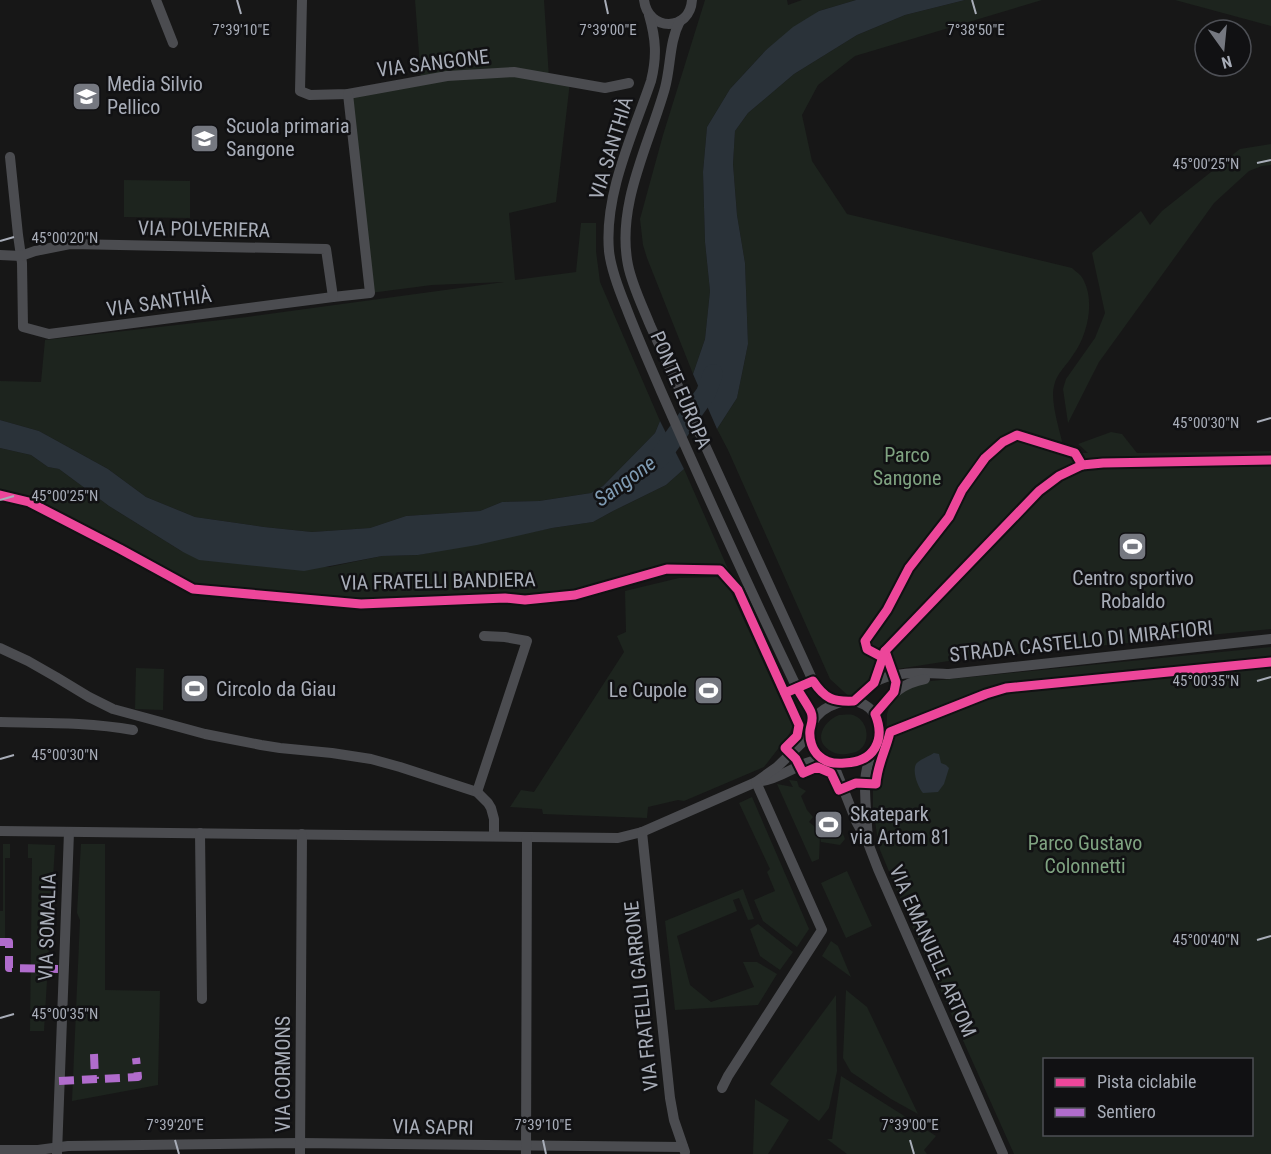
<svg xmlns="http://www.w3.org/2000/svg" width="1271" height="1154" viewBox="0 0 1271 1154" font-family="'Roboto Condensed',sans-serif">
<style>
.green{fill:#1d241e;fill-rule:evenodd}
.water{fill:#2a3239}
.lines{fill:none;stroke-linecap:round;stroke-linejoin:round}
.river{stroke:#2a3239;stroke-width:20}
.minor{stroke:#4b4c50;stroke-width:10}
.quiet{stroke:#b06ccc;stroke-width:8;stroke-dasharray:15 8;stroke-linecap:butt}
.cycleway-casing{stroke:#111113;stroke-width:13}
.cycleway{stroke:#ed469a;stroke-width:9}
.ticks{fill:none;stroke:#a8adb8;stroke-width:2}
.labels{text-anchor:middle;stroke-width:5;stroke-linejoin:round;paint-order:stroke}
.street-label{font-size:20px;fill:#a8adb8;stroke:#111113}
.poi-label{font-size:20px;fill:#a8adb8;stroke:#111113;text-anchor:start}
.park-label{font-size:20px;fill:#7fa381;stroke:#111113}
.water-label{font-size:21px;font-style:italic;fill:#7f9bb3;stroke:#111113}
.ticks-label{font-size:15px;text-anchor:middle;fill:#a8adb8;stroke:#111113;stroke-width:5;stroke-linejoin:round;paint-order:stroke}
</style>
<rect width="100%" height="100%" fill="#171717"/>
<g class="green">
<polygon points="415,0 544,0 549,78 570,82 556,202 509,213 515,280 576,272 581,223 596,223 596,251 600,282 660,421 655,433 603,486 591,493 539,501 502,502 480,511 406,516 370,528 312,532 264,527 195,517 146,497 108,469 39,431 0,420 0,381 41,382 45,340 247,317 504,282 432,285 370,293 348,94 421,80"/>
<polygon points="705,0 787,0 788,5 802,0 856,0 819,11 766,50 730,89 707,127 703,172 705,242 710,291 705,339 693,374 647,258 643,245 640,219 663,135"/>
<path d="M 965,0 L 1042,0 L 855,56 L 818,85 L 802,115 L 812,161 L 847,214 L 1072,268 C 1076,272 1082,275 1084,281 C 1095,303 1087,336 1073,355 C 1067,365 1056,374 1054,386 C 1050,401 1060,431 1063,445 L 1075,453 L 1088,453 L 1078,444 L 1111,432 L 1122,434 L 1137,453 L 1271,451 L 1271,629 L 955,660 L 891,670 L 854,701 L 830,679 L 728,450 L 717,429 L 737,398 L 748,344 L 745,263 L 737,215 L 733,164 L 735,131 L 748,113 L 794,74 L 857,35 L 905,15 Z"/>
<polygon points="1175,0 1271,0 1271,26"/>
<polygon points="1271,144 1271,165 1262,166 1249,171 1214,203 1099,362 1068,423 1063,389 1066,379 1095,338 1105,313 1092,253 1141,211 1150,225 1162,211 1240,149"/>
<polygon points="124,180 190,181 190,218 124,217"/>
<polygon points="0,448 31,455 48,467 59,469 109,506 183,552 329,567 382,556 418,555 552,528 593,522 613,511 666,485 684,469 732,578 720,567 667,566 573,593 525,597 505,595 361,601 193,586 31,500 0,492"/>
<polygon points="718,577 731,592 793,727 788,736 764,767 684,801 678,800 648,807 647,818 543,814 542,809 510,807 521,790 534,792 624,652 617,636 626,632 625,591 679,578"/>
<path d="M 1271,647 L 1271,1154 L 1014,1154 L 918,940 L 880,850 L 877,835 L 873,807 L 873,787 L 875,768 L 886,743 L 887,714 L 890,705 L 897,696 L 903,691 L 921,683 L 931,681 ZM 1044,1060 L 1252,1060 L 1252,1134 L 1044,1134 Z"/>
<polygon points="136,668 164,669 163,710 135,709"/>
<path d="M 839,715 C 843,715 849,714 853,715 C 869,720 872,745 856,752 C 853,753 850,753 847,754 C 840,755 835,754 829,750 C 813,739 824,721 839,715 Z"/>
<polygon points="789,780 797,781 799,787 806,791 801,796 807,810 813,817 809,822 821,832 815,819 834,813 845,839 840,845 821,842 820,836 819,859 812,862 777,784 793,787"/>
<polygon points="752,797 809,929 797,947 763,921 754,900 775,891 767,872 770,869 739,803"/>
<polygon points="3,844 10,844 10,858 5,858 5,938 0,938 0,911 3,911"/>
<polygon points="28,844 55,845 44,1031 30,1031 32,858 28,858"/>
<polygon points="81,844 105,844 105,990 160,991 158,1085 72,1101 80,920 77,913"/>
<polygon points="847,871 872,926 846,938 821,883"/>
<polygon points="743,889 754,919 748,920 739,898 733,900 737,911 677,936 690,985 711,1002 754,987 743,962 757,962 777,974 758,1005 675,1010 665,921"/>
<polygon points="758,924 793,952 780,970 760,956 750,929"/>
<polygon points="831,941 838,946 851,977 822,956"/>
<polygon points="846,990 867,1007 918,1114 891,1099 851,1072 843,1058"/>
<polygon points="836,995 837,1071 829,1108 819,1121 770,1084"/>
<polygon points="841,1076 936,1136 924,1150 927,1154 847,1154 827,1139 832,1139"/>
<polygon points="755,1099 789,1120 768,1154 753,1154"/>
</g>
<g class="water">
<polygon points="856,0 965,0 905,15 857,35 794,74 748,113 735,131 733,164 737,215 745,263 748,344 737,398 717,429 693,374 705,339 710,291 705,242 703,172 707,127 730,89 766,50 793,27 819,11"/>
<polygon points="0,420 39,431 108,469 146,497 195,517 264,527 312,532 370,528 406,516 480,511 502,502 539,501 591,493 603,486 655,433 660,421 684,469 666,485 613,511 593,522 552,528 477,545 418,555 382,556 304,571 199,560 183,552 109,506 59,469 48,467 31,455 0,448"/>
<path d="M 934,753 L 939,754 L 941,763 L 946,765 L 949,768 L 944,784 L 938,792 L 923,793 C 918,787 912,772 916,764 C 919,760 929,756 934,753 Z"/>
</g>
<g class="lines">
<polyline class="river" points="655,461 660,457 706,393 713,374"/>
<g class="minor">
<polyline points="156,0 173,43"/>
<polyline points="302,0 300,91 310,95 348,94 447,76 514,72 605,88 629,83"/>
<path d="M 644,0 C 648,32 690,32 692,0"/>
<path d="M 649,15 C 656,39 657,57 651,81 C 633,134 604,194 609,251 C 611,270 619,290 626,307 C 637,336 649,363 661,391 C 705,491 750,590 797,688 L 811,712 L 812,723"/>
<path d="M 680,21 C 669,42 671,66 665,88 C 649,145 616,205 628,265 C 632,285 642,305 650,325 L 813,681 L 825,696 L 842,701"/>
<polyline points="10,157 18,235 22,263 23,327 49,334 333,297 370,293 348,94"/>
<polyline points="0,255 21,256 35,251 70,244 326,249 333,297"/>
<polyline points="0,648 28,661 56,677 89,697 113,709 205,734 261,745 280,748 332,753 371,759 400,767 477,792 488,803 491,808 494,819 494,836"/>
<polyline points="885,651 896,682"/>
<polyline points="874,683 885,651 1039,491 1059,476 1082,465 1103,463 1271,460"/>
<path d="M 854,701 C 860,695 866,689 872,684 C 891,670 926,673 949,674 L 1271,639"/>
<path d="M 875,714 C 891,696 899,684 925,679"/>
<path d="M 0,722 C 44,723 89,722 133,730"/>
<polyline points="831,762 837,773 856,821 868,843 878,869 1003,1154"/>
<path d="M 762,781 C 784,778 802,759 824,760"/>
<polyline points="477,792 527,641 505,637 484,636"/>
<polyline points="0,831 618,838 642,832 756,782 777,767 810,735"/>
<polyline points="642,832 670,1098 674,1120 685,1152"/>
<polyline points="200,833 202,999"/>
<path d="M 868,841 C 867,822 865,804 865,785 C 865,775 868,763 871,754 C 873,749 876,746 877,741 C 881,727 877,712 865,705 C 857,700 846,700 838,703 C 782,721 819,789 871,754"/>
<polyline points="722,1088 728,1076 822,930 756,782"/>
<polyline points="0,1150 38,1150 68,1146 300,1143 683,1147"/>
<polyline points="57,1153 69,832"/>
<polyline points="300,1154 302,834"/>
<polyline points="526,1154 527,837"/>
</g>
<g class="quiet">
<polyline points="0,942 9,942 9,968 64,969"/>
<polyline points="94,1054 95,1079"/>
<polyline points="59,1081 138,1077 136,1058"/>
</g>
<defs>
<g id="cycleway">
<path d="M 0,495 L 29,502 L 120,549 L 193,589 L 361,604 L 505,598 L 525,600 L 575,595 L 667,569 L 720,570 L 738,590 L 799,725 L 797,736 L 785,748 L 796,759 L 803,773 L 817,767 L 831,773 L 839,790 L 856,783 L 876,784 C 877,765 886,750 890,732 L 986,694 L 1006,688 L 1271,662"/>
<polyline points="882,657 867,649 865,641 887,610 909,568 949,517 962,490 985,458 1003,442 1017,435 1075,453 1082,465"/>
<path d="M 797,688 C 801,696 808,705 811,712 C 814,719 811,724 810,730 C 809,739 812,750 819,756 C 826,763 836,764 845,763 C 874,762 886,740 875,714 L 894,692 L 896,682 L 885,651"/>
<path d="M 785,693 L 813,681 C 825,699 833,702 854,701 L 874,683 L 885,651 L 1039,491 L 1059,476 L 1082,465 L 1103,463 L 1271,460"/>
</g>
</defs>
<use href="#cycleway" class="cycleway-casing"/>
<use href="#cycleway" class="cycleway"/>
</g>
<path class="ticks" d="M 237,0 L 241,14M 605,0 L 608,14M 972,0 L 976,14M 1257,163 L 1271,160M 0,241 L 14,237M 1257,422 L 1271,418M 0,500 L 14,496M 1257,681 L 1271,677M 0,759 L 14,755M 1257,940 L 1271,936M 0,1018 L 14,1014M 175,1140 L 179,1154M 543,1140 L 546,1154M 910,1140 L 914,1154"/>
<defs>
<symbol id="school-square" viewBox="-11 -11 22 22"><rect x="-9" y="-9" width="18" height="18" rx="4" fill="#757880" stroke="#111113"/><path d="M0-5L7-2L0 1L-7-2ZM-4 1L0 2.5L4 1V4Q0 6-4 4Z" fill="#fff"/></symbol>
<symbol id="stadium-square" viewBox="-11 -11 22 22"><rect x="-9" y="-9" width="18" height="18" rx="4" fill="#757880" stroke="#111113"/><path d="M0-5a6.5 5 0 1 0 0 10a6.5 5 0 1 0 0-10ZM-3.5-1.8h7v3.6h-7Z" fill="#fff"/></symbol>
</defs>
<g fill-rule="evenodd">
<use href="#school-square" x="70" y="80" width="33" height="33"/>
<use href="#school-square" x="188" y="122" width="33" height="33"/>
<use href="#stadium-square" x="1116" y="530" width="33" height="33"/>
<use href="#stadium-square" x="178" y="672" width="33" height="33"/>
<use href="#stadium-square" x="692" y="674" width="33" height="33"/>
<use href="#stadium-square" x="812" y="808" width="33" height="33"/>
</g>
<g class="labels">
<g class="street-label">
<text transform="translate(433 63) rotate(-7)" y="7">VIA SANGONE</text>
<text transform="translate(611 148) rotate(-73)" y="7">VIA SANTHIÀ</text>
<text transform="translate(204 229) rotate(1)" y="7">VIA POLVERIERA</text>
<text transform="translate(159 302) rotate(-8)" y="7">VIA SANTHIÀ</text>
<text transform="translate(681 390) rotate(67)" y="7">PONTE EUROPA</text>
<text transform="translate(438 581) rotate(-1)" y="7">VIA FRATELLI BANDIERA</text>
<text transform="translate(1081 641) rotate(-6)" y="7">STRADA CASTELLO DI MIRAFIORI</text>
<text transform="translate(47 927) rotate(-88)" y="7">VIA SOMALIA</text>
<text transform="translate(933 951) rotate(66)" y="7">VIA EMANUELE ARTOM</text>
<text transform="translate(641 996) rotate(-96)" y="7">VIA FRATELLI GARRONE</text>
<text transform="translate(283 1074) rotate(-90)" y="7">VIA CORMONS</text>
<text transform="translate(433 1127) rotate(1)" y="7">VIA SAPRI</text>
</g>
<g class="poi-label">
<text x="107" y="91">Media Silvio<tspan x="107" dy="23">Pellico</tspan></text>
<text x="226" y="133">Scuola primaria<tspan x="226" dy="23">Sangone</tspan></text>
<text x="1133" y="585" text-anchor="middle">Centro sportivo<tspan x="1133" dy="23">Robaldo</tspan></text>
<text x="216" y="696">Circolo da Giau</text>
<text x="687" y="697" text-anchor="end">Le Cupole</text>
<text x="850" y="821">Skatepark<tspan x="850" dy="23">via Artom 81</tspan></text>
</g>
<g class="park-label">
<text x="907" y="462">Parco<tspan x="907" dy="23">Sangone</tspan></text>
<text x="1085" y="850">Parco Gustavo<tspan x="1085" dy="23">Colonnetti</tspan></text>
</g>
<g class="water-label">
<text transform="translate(625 481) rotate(-36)" y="7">Sangone</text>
</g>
</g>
<g class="ticks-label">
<text x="241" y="35">7°39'10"E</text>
<text x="608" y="35">7°39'00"E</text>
<text x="976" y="35">7°38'50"E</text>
<text x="1206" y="169">45°00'25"N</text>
<text x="65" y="243">45°00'20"N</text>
<text x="1206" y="428">45°00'30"N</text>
<text x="65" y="501">45°00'25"N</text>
<text x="1206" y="686">45°00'35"N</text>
<text x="65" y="760">45°00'30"N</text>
<text x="1206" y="945">45°00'40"N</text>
<text x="65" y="1019">45°00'35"N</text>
<text x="175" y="1130">7°39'20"E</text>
<text x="543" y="1130">7°39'10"E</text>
<text x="910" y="1130">7°39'00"E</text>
</g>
<rect x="1043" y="1058" width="210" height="78" fill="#111113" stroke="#4d4f55" stroke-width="1.5"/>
<rect x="1055" y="1078" width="30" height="9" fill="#ed469a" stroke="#4d4f55" stroke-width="1.5"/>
<text x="1097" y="1088" font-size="18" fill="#a8adb8">Pista ciclabile</text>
<rect x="1055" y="1108" width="30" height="9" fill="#b06ccc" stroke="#4d4f55" stroke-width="1.5"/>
<text x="1097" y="1118" font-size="18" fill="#a8adb8">Sentiero</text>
<g transform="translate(1223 48) rotate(165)"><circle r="28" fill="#111113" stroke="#4d4f55" stroke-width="1.5"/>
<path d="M0-4.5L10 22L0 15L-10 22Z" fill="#757880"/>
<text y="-9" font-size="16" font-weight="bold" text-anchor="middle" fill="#a8adb8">N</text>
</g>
</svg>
